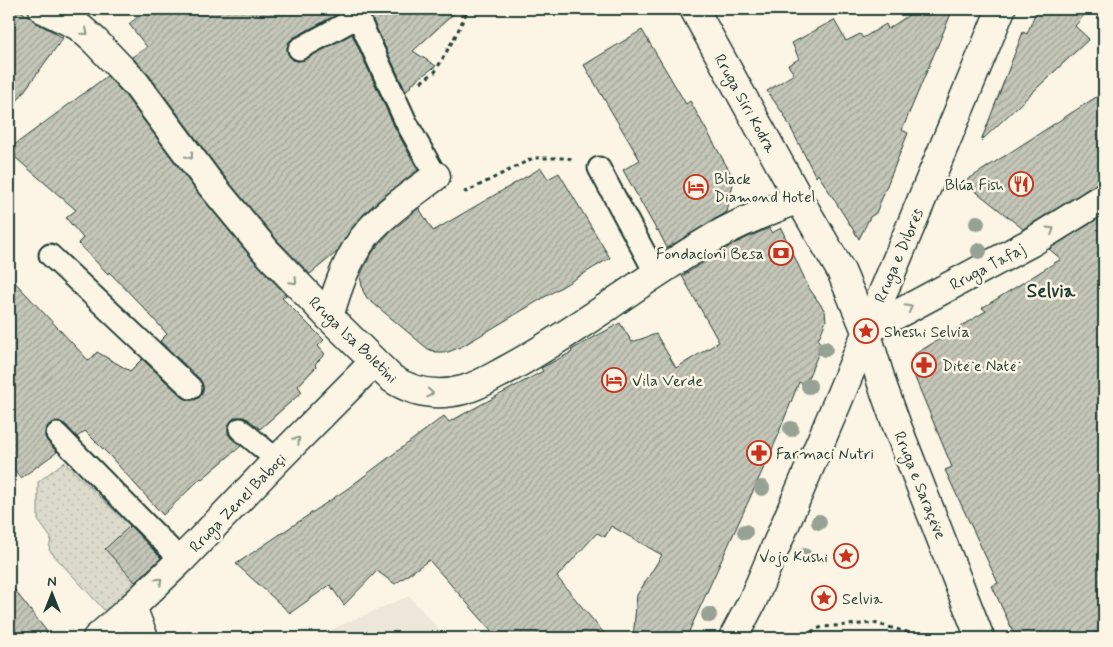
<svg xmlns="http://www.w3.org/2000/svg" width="1113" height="647" viewBox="0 0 1113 647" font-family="Mynerve,sans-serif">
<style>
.built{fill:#ece7d8}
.grass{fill:url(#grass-dots);stroke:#7e8c80}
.building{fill:url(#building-hatch);stroke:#1f3d34}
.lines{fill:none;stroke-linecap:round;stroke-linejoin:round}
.service-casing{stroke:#1f3d34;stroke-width:25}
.minor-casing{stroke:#1f3d34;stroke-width:31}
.tertiary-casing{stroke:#1f3d34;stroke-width:31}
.secondary-casing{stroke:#1f3d34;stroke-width:31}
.path{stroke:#1f3d34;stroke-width:3;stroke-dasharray:4 4;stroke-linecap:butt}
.service{stroke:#fcf5e5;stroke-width:21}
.minor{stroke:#fcf5e5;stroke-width:28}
.tertiary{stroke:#fcf5e5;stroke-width:28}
.secondary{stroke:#fcf5e5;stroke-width:28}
.tree{fill:#97a194}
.oneway{stroke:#8e998c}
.labels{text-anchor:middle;stroke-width:5;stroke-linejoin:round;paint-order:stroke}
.street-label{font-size:16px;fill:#1f3d34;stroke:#fcf5e5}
.poi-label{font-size:16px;fill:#1f3d34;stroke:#fcf5e5;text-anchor:start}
.quarter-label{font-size:19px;font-weight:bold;fill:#1f3d34;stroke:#fcf5e5}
</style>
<defs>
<pattern id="grass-dots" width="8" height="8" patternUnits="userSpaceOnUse" patternTransform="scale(1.25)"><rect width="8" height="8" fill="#dcdacc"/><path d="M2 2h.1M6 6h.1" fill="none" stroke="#bcbcb0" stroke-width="1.8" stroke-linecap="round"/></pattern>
<pattern id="building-hatch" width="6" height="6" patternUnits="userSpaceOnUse" patternTransform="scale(1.25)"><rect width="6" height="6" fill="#c5c7b9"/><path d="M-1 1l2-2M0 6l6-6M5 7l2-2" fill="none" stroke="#9fa397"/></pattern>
</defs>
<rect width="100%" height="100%" fill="#fcf5e5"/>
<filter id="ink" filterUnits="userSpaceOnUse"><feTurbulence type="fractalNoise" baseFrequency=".02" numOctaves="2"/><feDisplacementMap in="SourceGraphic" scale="10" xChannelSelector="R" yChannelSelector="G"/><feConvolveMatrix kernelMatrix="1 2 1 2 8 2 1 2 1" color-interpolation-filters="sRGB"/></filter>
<g filter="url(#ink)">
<polygon class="built" points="409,596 447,638 311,638"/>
<polygon class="grass" points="64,462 167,562 107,613 49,550 51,538 38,520 38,482"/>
<g class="building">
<polygon points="9,9 17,9 30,17 36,23 50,30 63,38 9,112"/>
<polygon points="148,9 347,9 293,38 289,42 287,48 288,54 293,60 298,61 304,60 352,34 395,128 418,170 384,196 367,211 350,230 337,252 310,274 278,241 220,171 149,75 132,57 147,47 129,24"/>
<polygon points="367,9 459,9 413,51 436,66 416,80 406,92 369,12"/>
<polygon points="918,9 953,9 902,130 908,133 876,213 870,217 859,239 818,174 816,177 784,115 767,91 794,74 788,65 799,59 792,43 834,20 846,41 860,34 863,38 886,24 888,29"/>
<polygon points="1037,9 1089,9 1075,26 1089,39 981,141 1023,32 1027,34"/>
<polygon points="642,30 686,104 690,101 734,179 727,212 708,223 667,248 658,230 657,231 623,170 640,160 584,65"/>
<polygon points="107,76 124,94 196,191 254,261 286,295 282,298 324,340 318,346 325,354 315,364 316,367 298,386 302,392 260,429 248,419 243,417 236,417 231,421 228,427 228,434 232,439 241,446 202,479 201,478 163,515 108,454 85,431 77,437 66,425 61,422 54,422 49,425 45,431 45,437 48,442 57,452 21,478 9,463 9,276 89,361 97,352 130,371 142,359 182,397 188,400 195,400 200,397 203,391 203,385 200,379 160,341 167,334 143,307 109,272 108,274 78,243 83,238 66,218 76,210 9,152 9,149"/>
<polygon points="1104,92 1104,182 1096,184 1023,229 964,182"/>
<polygon points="541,168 548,179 559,173 610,258 461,347 448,352 436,352 428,349 367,298 363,291 360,276 369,258 375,249 388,234 419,208 433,231"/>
<polygon points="1104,215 1104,629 1083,638 1016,638 992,586 998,583 945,470 952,467 911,368 915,354 986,311 982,308 1061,259 1049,249"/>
<polygon points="769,228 772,233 781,228 809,288 825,311 826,321 818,340 822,345 805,385 799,382 779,432 780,432 686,638 633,638 637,595 662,555 611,526 605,537 597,533 557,577 608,638 498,638 429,560 395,584 377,571 344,605 330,585 290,613 236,564 347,489 444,416 449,422 543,371 541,368 572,352 571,350 620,323 632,342 656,334 676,368 719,342 682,276 733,244"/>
<polygon points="130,526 161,558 135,582 105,549"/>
<polygon points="9,583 52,638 9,638"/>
</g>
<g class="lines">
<defs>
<g id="service">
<polyline points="299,49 358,17 406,122 436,176"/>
<polyline points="599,168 656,274"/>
<polyline points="50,255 191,388"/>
<polyline points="240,429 277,460"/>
<polyline points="57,434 181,560"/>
</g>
<g id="minor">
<path d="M 43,9 L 78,26 L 94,40 L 136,84 L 208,181 L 266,251 L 329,317 L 391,378 C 413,393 436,397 463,390 C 478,386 491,378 504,371 C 540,352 574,329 607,307 C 643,282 679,258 716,236 C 742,221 771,210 799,199"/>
<path d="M 329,317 C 338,286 348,255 370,230 C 389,209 414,193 436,176"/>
<polyline points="132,607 144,638"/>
<polyline points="97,638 132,607 181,560 277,460 374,362"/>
<polyline points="980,638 897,426 883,387 866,331 1030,243 1104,197"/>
</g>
<polyline id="tertiary" points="694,9 799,199 841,271 866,331"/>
<polyline id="secondary" points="733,638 752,602 835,408 1001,9"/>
</defs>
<use href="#service" class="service-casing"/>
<use href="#minor" class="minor-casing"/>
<use href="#tertiary" class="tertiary-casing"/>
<use href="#secondary" class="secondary-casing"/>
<g class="path">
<polyline points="421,82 435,72 457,33 468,9"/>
<polyline points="464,191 466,192 533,158 567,158 572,159"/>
<polyline points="796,638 822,627 874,623 921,636 923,638"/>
</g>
<use href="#service" class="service"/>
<use href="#minor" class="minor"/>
<use href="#tertiary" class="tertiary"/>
<use href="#secondary" class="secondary"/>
</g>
<g class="tree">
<circle cx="977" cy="223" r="8"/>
<circle cx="979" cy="251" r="8"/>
<circle cx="825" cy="349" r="8"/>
<circle cx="809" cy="386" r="8"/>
<circle cx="791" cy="429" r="8"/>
<circle cx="762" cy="488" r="8"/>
<circle cx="819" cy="522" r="8"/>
<circle cx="745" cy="532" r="8"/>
<circle cx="804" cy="556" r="8"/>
<circle cx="709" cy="615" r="8"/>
</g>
<defs><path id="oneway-chevron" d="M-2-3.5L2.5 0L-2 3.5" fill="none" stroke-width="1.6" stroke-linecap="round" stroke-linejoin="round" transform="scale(1.25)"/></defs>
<g class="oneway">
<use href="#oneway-chevron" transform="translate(85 32) rotate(40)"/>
<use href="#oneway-chevron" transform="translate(190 156) rotate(54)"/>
<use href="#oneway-chevron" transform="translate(1051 230) rotate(-32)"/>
<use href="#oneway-chevron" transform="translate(294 281) rotate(47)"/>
<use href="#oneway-chevron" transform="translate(909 308) rotate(-28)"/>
<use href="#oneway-chevron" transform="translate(430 393) rotate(3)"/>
<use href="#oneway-chevron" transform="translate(297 440) rotate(-45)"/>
<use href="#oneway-chevron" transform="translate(159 581) rotate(-44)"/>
</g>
</g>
<defs>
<symbol id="restaurant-ring" viewBox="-11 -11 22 22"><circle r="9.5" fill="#fcf5e5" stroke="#c8321e" stroke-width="1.5"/><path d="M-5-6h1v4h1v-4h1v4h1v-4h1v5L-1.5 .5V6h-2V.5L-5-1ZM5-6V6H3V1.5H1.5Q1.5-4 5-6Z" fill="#c8321e"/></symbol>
<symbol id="hotel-ring" viewBox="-11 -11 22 22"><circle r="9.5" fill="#fcf5e5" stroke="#c8321e" stroke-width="1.5"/><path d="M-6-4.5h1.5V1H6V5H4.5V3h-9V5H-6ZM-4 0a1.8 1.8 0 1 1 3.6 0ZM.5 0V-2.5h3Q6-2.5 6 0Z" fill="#c8321e"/></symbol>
<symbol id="bank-ring" viewBox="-11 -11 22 22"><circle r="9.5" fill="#fcf5e5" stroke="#c8321e" stroke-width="1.5"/><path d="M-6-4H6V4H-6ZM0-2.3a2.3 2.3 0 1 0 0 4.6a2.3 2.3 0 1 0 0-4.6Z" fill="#c8321e"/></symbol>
<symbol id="sight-ring" viewBox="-11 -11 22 22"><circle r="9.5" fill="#fcf5e5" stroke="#c8321e" stroke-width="1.5"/><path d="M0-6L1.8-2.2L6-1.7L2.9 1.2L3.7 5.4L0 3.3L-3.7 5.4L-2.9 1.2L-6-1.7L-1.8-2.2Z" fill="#c8321e"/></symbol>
<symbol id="pharmacy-ring" viewBox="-11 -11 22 22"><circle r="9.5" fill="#fcf5e5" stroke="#c8321e" stroke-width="1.5"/><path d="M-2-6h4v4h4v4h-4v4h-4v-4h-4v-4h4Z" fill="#c8321e"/></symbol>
</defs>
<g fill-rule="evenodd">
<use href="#restaurant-ring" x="1007" y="170" width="28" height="28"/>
<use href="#hotel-ring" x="682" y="173" width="28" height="28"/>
<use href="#bank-ring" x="767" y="239" width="28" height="28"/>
<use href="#sight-ring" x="852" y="317" width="28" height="28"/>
<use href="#pharmacy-ring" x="910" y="351" width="28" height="28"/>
<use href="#hotel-ring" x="600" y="366" width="28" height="28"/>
<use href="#pharmacy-ring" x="745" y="439" width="28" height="28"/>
<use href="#sight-ring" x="832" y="542" width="28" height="28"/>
<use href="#sight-ring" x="810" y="584" width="28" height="28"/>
</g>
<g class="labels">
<g class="street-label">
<text transform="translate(746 103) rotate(61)" y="6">Rruga Siri Kodra</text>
<text transform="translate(898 255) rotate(-67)" y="6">Rruga e Dibrës</text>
<text transform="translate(987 266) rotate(-28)" y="6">Rruga Tafaj</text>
<text transform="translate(354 339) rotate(44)" y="6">Rruga Isa Boletini</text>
<text transform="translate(921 485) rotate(68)" y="6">Rruga e Saraçëve</text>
<text transform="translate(237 502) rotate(-46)" y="6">Rruga Zenel Baboçi</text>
</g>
<g class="poi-label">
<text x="714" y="184">Black<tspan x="714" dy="18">Diamond Hotel</tspan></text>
<text x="1004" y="190" text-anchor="end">Blúa Fish</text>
<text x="764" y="259" text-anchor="end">Fondacioni Besa</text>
<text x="884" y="337">Sheshi Selvia</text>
<text x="942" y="371">Ditë e Natë</text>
<text x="632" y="386">Vila Verde</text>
<text x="776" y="459">Farmaci Nutri</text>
<text x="828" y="562" text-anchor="end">Vojo Kushi</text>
<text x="842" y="604">Selvia</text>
</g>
<g class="quarter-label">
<text x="1051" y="297">Selvia</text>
</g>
</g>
<rect width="1113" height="647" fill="none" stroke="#fcf5e5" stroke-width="30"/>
<rect x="15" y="15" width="1083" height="617" fill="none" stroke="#1f3d34" stroke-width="2" filter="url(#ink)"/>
<g transform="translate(52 594)" stroke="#fcf5e5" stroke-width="4" paint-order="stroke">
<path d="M0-4L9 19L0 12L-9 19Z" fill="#1f3d34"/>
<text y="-8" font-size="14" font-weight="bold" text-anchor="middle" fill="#1f3d34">N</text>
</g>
</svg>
